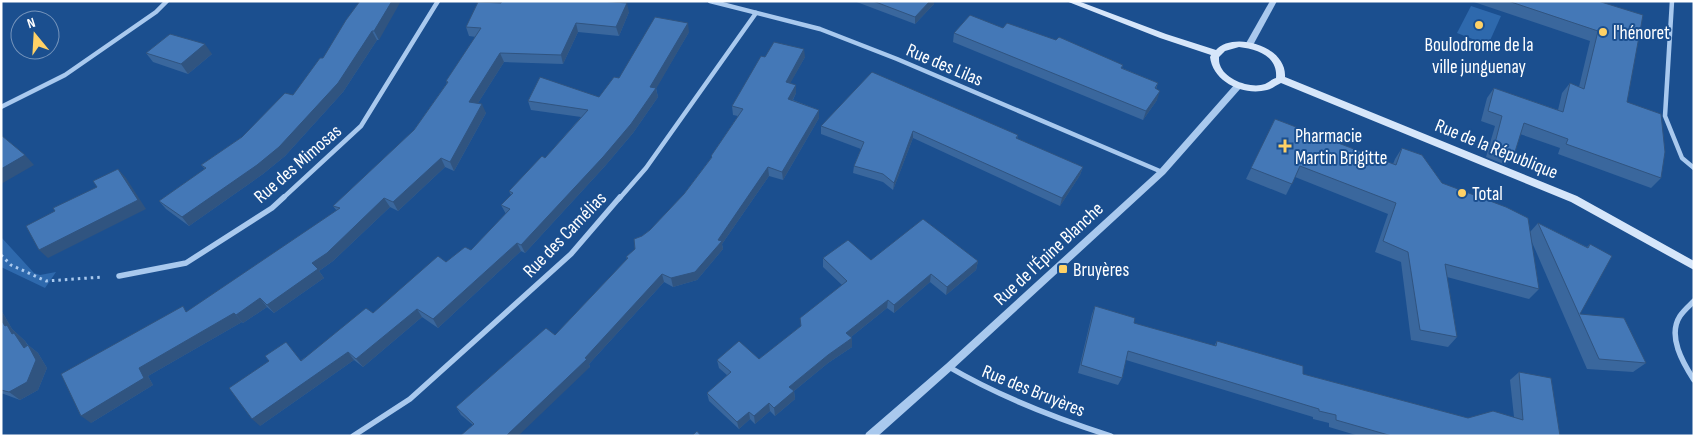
<svg xmlns="http://www.w3.org/2000/svg" width="1695" height="437" viewBox="0 0 1695 437" font-family="'Sofia Sans Condensed',sans-serif">
<style>
.green{fill:#2e69ad}
.lines{fill:none;stroke-linecap:round;stroke-linejoin:round}
.path{stroke:#a9c9ee;stroke-width:3;stroke-dasharray:2.5 4;stroke-linecap:butt}
.minor-far1{stroke:#a9c9ee;stroke-width:4.5}
.minor{stroke:#a9c9ee;stroke-width:5.5}
.tertiary{fill:#a9c9ee;fill-rule:evenodd}
.secondary{fill:#d6e6fa;fill-rule:evenodd}
.wall{fill:#3a679d}
.shaded-wall{fill:#305480}
.building{fill:#4478b7;stroke:#305480}
.poi-dot{fill:#ffd166;stroke:#1b4f8f;stroke-width:2}
.labels{text-anchor:middle;stroke-width:4;stroke-linejoin:round;paint-order:stroke}
.poi-label{font-size:19px;fill:#fff;stroke:#1b4f8f;text-anchor:start}
.street-label{font-size:19px;fill:#fff;stroke:#1b4f8f}
</style>
<rect width="100%" height="100%" fill="#1b4f8f"/>
<g class="green">
<polygon points="1471,6 1501,16 1488,45 1457,33"/>
<polygon points="1,237 34,273 40,275 56,272 45,288 1,267"/>
</g>
<g class="lines">
<polyline class="path" points="1,255 11,265 46,281 103,277"/>
<g class="minor-far1">
<polyline points="710,1 820,29 897,59 1162,172"/>
<polyline points="1672,1 1665,116 1682,158 1694,168"/>
<polyline points="1,107 65,75 156,12 167,1"/>
<polyline points="282,199 361,126 438,1"/>
<polyline points="619,199 646,168 756,13"/>
</g>
<g class="minor">
<polyline points="119,276 186,263 272,208 284,197"/>
<path d="M 1694,301 C 1689,306 1684,310 1680,316 C 1667,336 1683,363 1694,380"/>
<path d="M 949,367 C 1000,397 1055,418 1111,436"/>
<polyline points="353,436 410,399 571,254 620,197"/>
</g>
<g class="tertiary">
<polygon points="1270,1 1277,1 1252,47 1246,47 1245,45"/>
<polygon points="1238,83 1241,84 1242,86 1241,88 1165,174 952,370 878,436 865,436 866,433 946,364 1159,170 1235,84"/>
</g>
<path class="secondary" d="M 1066,1 L 1078,1 L 1166,34 L 1216,50 C 1232,31 1287,45 1285,77 L 1577,196 L 1694,261 L 1694,270 L 1571,202 L 1281,83 C 1276,85 1272,89 1267,90 C 1243,96 1213,82 1210,57 L 1211,55 L 1160,38 ZM 1239,47 C 1257,49 1278,56 1276,78 C 1272,79 1269,82 1265,84 C 1251,89 1225,80 1220,65 C 1219,63 1219,60 1219,57 L 1225,51 Z"/>
</g>
<g class="wall">
<polygon points="360,1 379,40 377,40 343,92 285,156 263,174 189,226 166,209 159,201 205,169 201,165 242,137 293,95 323,58"/>
<polygon points="854,1 934,1 934,4 915,24"/>
<polygon points="1471,1 1598,1 1627,102 1661,178 1651,188 1558,154 1560,148 1520,134 1514,155 1506,165 1486,157 1495,126 1481,121 1487,98 1494,88 1558,110 1562,93 1570,83 1579,87 1590,41"/>
<polygon points="629,12 619,36 578,32 563,64 504,62 478,103 486,113 454,171 445,167 398,211 390,207 333,261 319,271 324,278 274,313 267,307 243,323 242,322 148,376 153,385 91,423 188,311 337,211 333,206 414,130 447,83 446,81 476,37 469,36 466,27"/>
<polygon points="1003,28 1123,65 1122,68 1158,83 1156,89 1157,100 1143,120 953,42 954,33"/>
<polygon points="689,32 656,88 658,97 633,133 605,166 525,253 521,251 438,328 422,317 363,367 354,360 260,426 301,360 373,313 446,262 471,250 506,214 501,205 511,195 509,191 545,158 581,117 531,110 528,101 599,97 619,78"/>
<polygon points="146,53 212,54 188,74 153,62"/>
<polygon points="765,57 805,57 790,83 796,93 793,100 819,110 819,118 783,180 769,176 722,244 723,249 697,280 673,287 664,282 589,364 590,367 473,425 461,415 456,407 555,335 627,259 626,257 635,249 642,236 650,230 684,194 711,158 711,156 738,116 733,115 732,106"/>
<polygon points="1275,119 1393,164 1395,159 1402,148 1442,183 1530,232 1538,223 1587,247 1590,244 1580,314 1646,363 1633,372 1587,369 1531,240 1539,289 1529,299 1447,277 1457,337 1448,347 1411,340 1401,262 1375,252 1388,214 1295,177 1286,195 1246,179"/>
<polygon points="821,126 1018,135 1017,139 1083,167 1080,175 1060,206 913,138 893,190 883,182 853,173 854,166 861,149 821,134"/>
<polygon points="823,258 871,260 978,261 976,270 946,295 930,282 894,313 887,308 851,337 852,338 852,347 828,363 794,391 795,399 775,416 770,411 755,424 750,419 739,429 709,401 707,393 728,376 719,368 717,360 759,359 801,326 842,285 823,267"/>
<polygon points="1095,306 1134,323 1214,346 1217,341 1303,374 1468,418 1514,417 1510,380 1519,372 1560,436 1359,436 1329,427 1329,423 1313,419 1313,417 1126,360 1122,378 1118,385 1078,373 1092,314"/>
<polygon points="1,310 12,329 25,341 28,345 38,353 47,368 38,390 20,400 1,393"/>
</g>
<g class="shaded-wall">
<polygon points="392,1 401,1 379,40 374,31"/>
<polygon points="930,1 934,1 934,4 915,24 915,17"/>
<polygon points="627,3 629,12 619,36 616,27"/>
<polygon points="576,23 578,32 563,64 561,55"/>
<polygon points="688,23 689,32 656,89 658,97 633,133 605,166 525,253 521,245 650,87"/>
<polygon points="372,31 377,40 343,92 285,156 263,174 189,226 182,217"/>
<polygon points="205,44 212,54 188,74 181,64"/>
<polygon points="804,49 805,57 786,91 786,82"/>
<polygon points="500,53 504,62 473,111 469,102"/>
<polygon points="796,85 796,93 789,107 788,99"/>
<polygon points="1160,91 1157,100 1143,120 1146,111"/>
<polygon points="482,104 486,113 454,171 450,162"/>
<polygon points="819,110 819,118 783,180 782,172"/>
<polygon points="913,131 913,138 893,190 894,183"/>
<polygon points="25,155 34,165 1,184 1,169"/>
<polygon points="441,158 445,167 398,211 393,202"/>
<polygon points="768,167 769,176 722,244 723,249 697,280 673,287 671,278 718,240"/>
<polygon points="1083,167 1080,175 1060,206 1062,198"/>
<polygon points="118,169 126,178 146,209 48,258 39,250"/>
<polygon points="384,198 390,207 333,261 319,271 324,278 274,313 267,305 312,263"/>
<polygon points="517,243 521,251 438,328 433,319"/>
<polygon points="978,261 976,270 946,295 947,287"/>
<polygon points="662,274 664,282 589,364 590,367 518,436 506,436 585,358"/>
<polygon points="931,274 930,282 894,313 894,305"/>
<polygon points="260,298 267,307 243,323 236,315"/>
<polygon points="888,300 887,308 846,341 846,333"/>
<polygon points="417,309 422,317 363,367 356,359"/>
<polygon points="1,310 12,329 25,341 29,348 28,345 38,353 47,368 38,390 20,400 9,392 24,348 5,326 1,320"/>
<polygon points="234,313 242,322 148,376 153,385 91,423 81,416 139,368"/>
<polygon points="852,338 852,347 828,363 794,391 795,399 775,416 774,408 789,387 828,355"/>
<polygon points="348,352 354,360 260,426 252,419"/>
<polygon points="769,403 770,411 755,424 754,416"/>
<polygon points="749,412 750,419 739,429 737,422"/>
</g>
<g class="building">
<polygon points="360,1 392,1 374,31 372,31 338,83 279,147 257,165 182,217 159,201 206,168 201,165 242,137 285,93 293,95 320,58 323,58 346,20"/>
<polygon points="502,1 601,1 627,3 616,27 576,23 561,55 500,53 469,102 482,104 450,162 441,158 393,202 384,198 327,253 312,263 318,269 267,305 260,298 236,315 234,313 139,368 144,378 81,416 61,374 183,306 186,312 340,208 333,206 414,130 448,82 446,81 481,28 466,27 478,2 501,3"/>
<polygon points="873,1 930,1 915,17"/>
<polygon points="1508,1 1598,1 1643,15 1627,102 1661,114 1665,152 1661,178 1566,144 1568,139 1524,123 1514,155 1494,147 1502,116 1488,111 1494,88 1563,112 1570,83 1584,89 1598,31"/>
<polygon points="970,15 1003,28 1007,23 1056,40 1059,37 1123,65 1121,68 1158,83 1155,88 1160,91 1146,111 954,33"/>
<polygon points="655,17 688,23 650,87 656,88 631,124 603,157 521,245 517,243 433,319 417,309 356,359 348,352 252,419 229,388 269,361 265,356 286,342 301,361 366,308 373,313 438,256 446,262 465,247 471,250 510,209 501,205 513,193 509,191 542,156 545,158 588,110 528,101 540,77 599,97 614,77 619,78"/>
<polygon points="170,34 205,44 181,64 146,53"/>
<polygon points="774,42 804,49 786,82 796,85 788,99 819,110 782,172 768,167 718,240 722,241 695,272 671,278 662,274 585,358 587,359 506,436 460,436 474,424 456,407 546,328 555,335 628,258 626,257 635,249 634,239 642,236 650,230 684,194 712,157 711,156 743,109 732,106 761,56 765,57"/>
<polygon points="872,72 1018,135 1016,138 1083,167 1062,198 913,131 894,183 883,174 854,166 864,142 821,126"/>
<polygon points="1275,119 1396,165 1402,148 1422,155 1442,183 1506,207 1528,218 1539,289 1445,264 1457,337 1420,330 1408,252 1383,241 1396,203 1300,166 1292,184 1251,168"/>
<polygon points="1,135 25,155 1,169"/>
<polygon points="118,169 138,200 39,250 26,226 55,211 53,208 97,187 93,181"/>
<polygon points="923,219 978,261 947,287 931,274 894,305 888,300 846,333 852,338 828,355 789,387 794,391 774,408 769,403 754,416 749,412 737,422 707,393 731,372 717,360 739,341 759,359 801,326 800,318 847,281 823,258 848,240 871,260"/>
<polygon points="1538,223 1588,248 1590,244 1612,256 1580,314 1624,318 1646,363 1599,359"/>
<polygon points="1095,306 1135,318 1134,323 1216,346 1217,341 1303,366 1303,374 1468,418 1493,411 1523,420 1519,372 1551,378 1560,436 1392,436 1336,420 1336,415 1319,411 1319,409 1128,351 1122,378 1081,365"/>
<polygon points="1,320 5,326 7,325 12,334 14,333 24,348 28,345 36,360 27,382 9,392 1,390"/>
<polygon points="697,431 701,436 692,436"/>
</g>
<g class="poi-dot">
<circle cx="1479" cy="25" r="5"/>
<circle cx="1603" cy="32" r="5"/>
<path d="M1282.5 138.5h5v5h5v5h-5v5h-5v-5h-5v-5h5z"/>
<circle cx="1462" cy="193" r="5"/>
<rect x="1058" y="264" width="10" height="10" rx="2.5"/>
</g>
<g class="labels">
<g class="poi-label">
<text x="1613" y="39">l'hénoret</text>
<text x="1479" y="51" text-anchor="middle">Boulodrome de la<tspan x="1479" dy="22">ville junguenay</tspan></text>
<text x="1295" y="142">Pharmacie<tspan x="1295" dy="22">Martin Brigitte</tspan></text>
<text x="1472" y="200">Total</text>
<text x="1073" y="276">Bruyères</text>
</g>
<g class="street-label">
<text transform="translate(945 64) rotate(23)" y="7">Rue des Lilas</text>
<text transform="translate(1497 148) rotate(22)" y="7">Rue de la République</text>
<text transform="translate(297 163) rotate(-41)" y="7">Rue des Mimosas</text>
<text transform="translate(564 234) rotate(-46)" y="7">Rue des Camélias</text>
<text transform="translate(1048 253) rotate(-43)" y="7">Rue de l'Épine Blanche</text>
<text transform="translate(1034 390) rotate(22)" y="7">Rue des Bruyères</text>
</g>
</g>
<rect width="1695" height="437" fill="none" stroke="#ffffff" stroke-width="5"/>
<g transform="translate(35 35) rotate(342)"><circle r="24" fill="#1b4f8f" stroke="#7695bc"/>
<path d="M0-4L9 19L0 12L-9 19Z" fill="#ffd166"/>
<text y="-8" font-size="14" font-weight="bold" text-anchor="middle" fill="#ffffff">N</text>
</g>
</svg>
